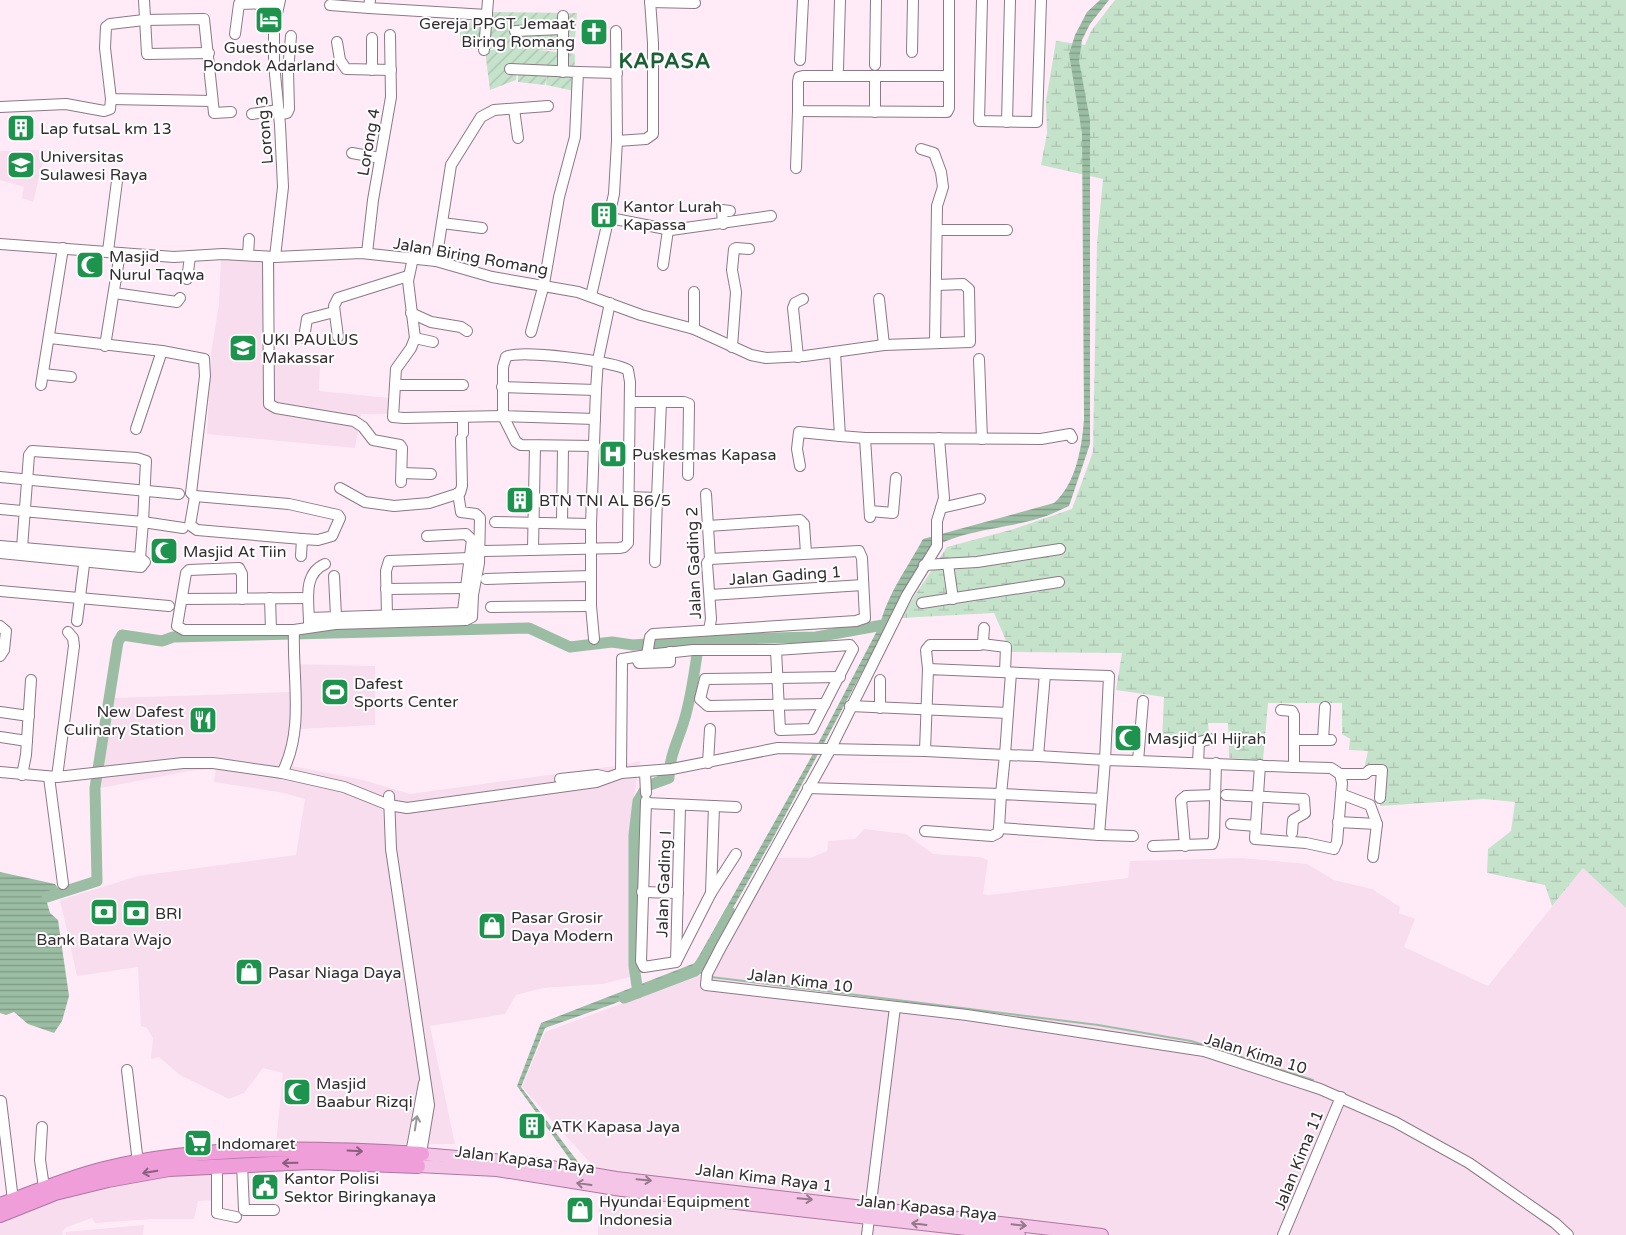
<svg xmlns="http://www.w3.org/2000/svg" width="1626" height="1235" viewBox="0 0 1626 1235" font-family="'Varela Round',sans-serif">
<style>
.built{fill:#f8ddef}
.wetland{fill:url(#wetland-marsh)}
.garden{fill:url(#garden-furrows)}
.water{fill:url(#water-rules)}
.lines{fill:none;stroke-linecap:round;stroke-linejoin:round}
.stream{stroke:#9bbda3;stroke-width:2}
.river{stroke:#9bbda3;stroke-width:11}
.minor-casing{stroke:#8b7985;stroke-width:12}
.major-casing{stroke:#ad769e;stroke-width:14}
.highway-casing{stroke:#ad769e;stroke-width:16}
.minor{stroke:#fff;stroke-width:10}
.major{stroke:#f5c5e8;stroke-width:12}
.highway{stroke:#ef9ed9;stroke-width:14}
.oneway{stroke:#999698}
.oneway2{stroke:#885f7d}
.oneway3{stroke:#94788c}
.labels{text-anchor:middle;stroke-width:4;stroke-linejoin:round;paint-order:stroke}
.poi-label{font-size:16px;fill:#332c31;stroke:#fff;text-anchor:start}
.street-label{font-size:16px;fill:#332c31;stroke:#fff}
.district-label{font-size:21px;font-weight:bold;letter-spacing:1px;fill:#1a6034;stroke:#fff}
</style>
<defs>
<pattern id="wetland-marsh" width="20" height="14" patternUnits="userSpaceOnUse" patternTransform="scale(1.25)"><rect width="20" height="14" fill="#c5e2cb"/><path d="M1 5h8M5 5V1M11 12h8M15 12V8" fill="none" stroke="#aac2af"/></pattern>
<pattern id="garden-furrows" width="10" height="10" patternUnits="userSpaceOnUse" patternTransform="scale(1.25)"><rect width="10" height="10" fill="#c5e2cb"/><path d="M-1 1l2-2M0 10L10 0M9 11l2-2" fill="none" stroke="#aac2af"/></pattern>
<pattern id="water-rules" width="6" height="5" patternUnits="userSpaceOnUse" patternTransform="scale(1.25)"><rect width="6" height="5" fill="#9bbda3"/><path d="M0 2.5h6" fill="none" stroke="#7f9a85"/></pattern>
</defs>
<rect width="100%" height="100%" fill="#ffebf8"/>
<g class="built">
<polygon points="46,150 33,202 22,198 24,187 0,180 0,151"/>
<polygon points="221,258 275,261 273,361 320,366 319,391 390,398 388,414 361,414 355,448 207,434 211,354 219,304"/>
<polygon points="290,664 375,666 375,725 300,729 292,766 363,780 410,794 614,766 640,761 634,796 630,977 603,984 543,988 516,995 505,1014 430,1026 455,1144 276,1144 283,1073 263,1068 244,1093 229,1099 180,1075 159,1057 151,1059 153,1038 147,1028 141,1026 138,967 77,976 60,900 138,876 296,855 305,799 284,793 214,782 216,769 189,771 101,788 114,698 290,692"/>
<polygon points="864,829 906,834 933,854 979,857 988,860 983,894 989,895 1128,878 1130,861 1242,858 1307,864 1334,880 1372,889 1400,907 1399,913 1415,919 1404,947 1488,986 1583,868 1626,908 1626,1235 598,1235 600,1188 592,1165 522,1087 545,1032 712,970 773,858 810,858 827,851 828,841 855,839"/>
<polygon points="216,1166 216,1200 198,1201 194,1219 152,1219 95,1223 92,1218 67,1227 62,1231 63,1235 0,1235 0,1217 35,1204 110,1184"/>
<polygon points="144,1225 143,1235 66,1235 65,1232"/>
</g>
<polygon class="wetland" points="1115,0 1626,0 1626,908 1583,868 1552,906 1545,885 1487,873 1488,849 1511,831 1515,802 1484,799 1380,806 1383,772 1363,773 1368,751 1349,750 1350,739 1342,734 1342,703 1268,703 1263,760 1229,758 1228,723 1208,723 1209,734 1190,743 1162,740 1164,697 1116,690 1122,653 1011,652 994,613 900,618 947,547 1014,529 1072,509 1093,452 1097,243 1103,179 1041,165 1047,133 1046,101 1056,41 1085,45 1091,31"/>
<g class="garden">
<polygon points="488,12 577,13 574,50 538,50 575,54 574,91 546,85 547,73 545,85 518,82 518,60 516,80 490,90 485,51 499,49 483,49"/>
<polygon points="472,18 483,18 480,49 461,48 460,32 466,31"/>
</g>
<g class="water">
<path d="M 1100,0 L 1109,0 L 1090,24 L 1082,40 L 1079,61 L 1090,120 L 1090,444 L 1069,506 C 1060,510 1050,515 1040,518 C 1006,529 957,530 927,551 L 773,838 L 698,969 L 613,1004 L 545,1028 L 521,1087 L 578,1162 L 574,1165 L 517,1086 L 541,1023 L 695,963 L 809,761 L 880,625 C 888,593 908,567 923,539 L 1054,503 C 1076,484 1082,447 1084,419 L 1082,133 L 1069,54 L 1075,35 L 1087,12 Z"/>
<polygon points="0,872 55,884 61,892 46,899 50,913 58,920 69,996 62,1021 54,1033 28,1024 14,1012 6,1015 0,1013"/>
</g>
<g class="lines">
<g class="stream">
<polyline points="695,971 705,974"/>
<polyline points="711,977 1098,1025 1191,1041 1313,1080"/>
</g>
<g class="river">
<polyline points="47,897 97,881 95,788 118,642 122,635 162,641 173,637 529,628 570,647 612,642 633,645 696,640 816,637 883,625"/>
<path d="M 638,993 L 634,966 L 634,835 L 638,801 L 647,786 L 669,778 C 669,757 678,741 684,721 C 692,695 695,668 699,640"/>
<polyline points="624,998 695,971 706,957 730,912"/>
</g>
<defs>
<g id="minor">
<polyline points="144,0 147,54 209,53"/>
<polyline points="370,0 369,8 487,15"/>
<polyline points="982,0 979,121 1037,122 1041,0"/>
<polyline points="650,2 695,3"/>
<polyline points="330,5 369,8"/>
<polyline points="515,31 563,29"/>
<polyline points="235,34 239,4 279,3"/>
<polyline points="337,42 340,60 346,69 391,70"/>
<polyline points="484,50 488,0"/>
<polyline points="912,52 913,0"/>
<polyline points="800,60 803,0"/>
<polyline points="875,65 876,0"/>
<polyline points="510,69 578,72 575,137 559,197 544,284 531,332"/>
<polyline points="838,69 840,0"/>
<polyline points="372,70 372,38"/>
<polyline points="563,72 563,16"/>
<polyline points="578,72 617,73"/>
<polyline points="948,76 803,76 799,77 798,82 798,111 947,112 949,108 949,0"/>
<polyline points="212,101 111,99 105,48 106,27 110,24 144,20 204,19 214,113 231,112"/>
<polyline points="0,107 66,104 104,111 110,109 111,99"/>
<polyline points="514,109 518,138"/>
<polyline points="875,112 875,76"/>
<polyline points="252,114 278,110"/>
<polyline points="279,115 287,113 289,109 288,71 291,36"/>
<polyline points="1007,122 1010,0"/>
<polyline points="617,141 646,139 653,134 653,43 650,0"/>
<polyline points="921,149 934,153 941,172 943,187 937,206 935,342"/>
<polyline points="352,153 380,158"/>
<polyline points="796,168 798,111"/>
<polyline points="610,218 671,230 771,216"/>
<polyline points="442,223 482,228"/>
<polyline points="723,224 722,210 730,211"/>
<polyline points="937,230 1007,230"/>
<polyline points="0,244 174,257 223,254 275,257 361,253 436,261 492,277 578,292 641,315 694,329 751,355 766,358 805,356 884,345 970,342 969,289 963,284 937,285"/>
<polyline points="108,251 117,181"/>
<polyline points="367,253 373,200 391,97 390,35"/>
<polyline points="248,255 249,239"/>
<polyline points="268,257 269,404 276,408 354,421 363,427 373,440 400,445 402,448 401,482"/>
<polyline points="275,257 283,187 280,125 274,64 274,27 280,0"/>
<polyline points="413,258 408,281 415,338 411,348 396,369 393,417 404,418 503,416 516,442 521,445 595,446"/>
<polyline points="436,261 451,165 481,117 494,110 548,106"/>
<polyline points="663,265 668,230"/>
<polyline points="187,279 190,257"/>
<polyline points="694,292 694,329"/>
<polyline points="114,293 177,302 180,298"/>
<polyline points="591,296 614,194 617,141 616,31"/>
<polyline points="879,299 884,345"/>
<polyline points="411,313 431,322 461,327 467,331"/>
<polyline points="338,337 334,306 338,298 408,276"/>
<polyline points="50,338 162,351 204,359 205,376 191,493 195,496 289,504 338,515 340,518 332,536 318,540 302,539 301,556"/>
<polyline points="304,338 307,319 334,312"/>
<polyline points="415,338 433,342"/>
<polyline points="105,346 120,253"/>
<polyline points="732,347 736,292 732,270 734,249 736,248 749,249"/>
<polyline points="835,352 840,436 865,438"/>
<polyline points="798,357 793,308 795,303 803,299"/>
<polyline points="979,359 982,439"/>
<polyline points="43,374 71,377"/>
<polyline points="41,385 63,248"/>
<polyline points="395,385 463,385"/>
<polyline points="502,387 596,390"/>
<polyline points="630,402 684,402 689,404 688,475"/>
<polyline points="463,417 463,433"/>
<polyline points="136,429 162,351"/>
<polyline points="939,438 944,498 937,521 937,546 907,595 830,750 721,947 707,974 706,985 967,1015 1204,1051 1320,1089 1395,1122 1469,1163 1555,1223 1568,1235"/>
<polyline points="800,466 797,449 799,432 840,436"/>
<polyline points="402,473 431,474"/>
<polyline points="0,477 179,494"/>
<polyline points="340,488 365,502 394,506 429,503 460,493 462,486 461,439"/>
<polyline points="706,494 710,559 707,563 711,619 709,630"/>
<polyline points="195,496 190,525 197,530 302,539"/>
<polyline points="629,497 657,498 655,562"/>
<polyline points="657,498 661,402"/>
<polyline points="941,508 980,499"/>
<polyline points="0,509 143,522 146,461 137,458 32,451 29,455 22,548"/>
<polyline points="870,511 893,513 896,478"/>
<polyline points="870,517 865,438 1041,439 1070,434 1072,438"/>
<polyline points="495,522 591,524"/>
<polyline points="562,523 563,446"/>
<polyline points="708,526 800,520 804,524 806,553"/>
<polyline points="0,546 140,558 145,562 141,567 0,553"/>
<polyline points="533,549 535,446"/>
<path d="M 483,551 L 619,548 L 624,547 L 628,543 L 630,382 L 628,370 C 614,361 518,349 506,357 L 503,367 L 503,416 L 595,419"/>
<polyline points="140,558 143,522 183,528"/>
<polyline points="948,564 953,599"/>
<polyline points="924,565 977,562 1060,549"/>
<polyline points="334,576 336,616"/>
<polyline points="486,579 591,576"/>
<polyline points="386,589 466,588"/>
<polyline points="0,591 169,606"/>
<polyline points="710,595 863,585"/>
<polyline points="182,599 308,598"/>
<polyline points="242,599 242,574 239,568 189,570 186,573 177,626 184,630 271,630 270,598"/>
<polyline points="922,603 1059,582"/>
<polyline points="491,607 591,606"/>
<polyline points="387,615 386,571 389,561 470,558"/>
<polyline points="309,618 459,613 463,611 472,540 466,534 427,536"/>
<polyline points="77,621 85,557"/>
<path d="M 309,623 C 309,602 302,574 325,564"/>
<polyline points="0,626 6,631 4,650 0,656"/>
<polyline points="271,630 294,630"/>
<polyline points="594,639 591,606 591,524 596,390 598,360 610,303"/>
<polyline points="982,644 1006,647 1005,672"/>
<polyline points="647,655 693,650 776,650 850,645 853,649 812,729 780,730 776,650"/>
<polyline points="637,659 639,663 670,662 670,652"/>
<polyline points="928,669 926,650 930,645 980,645 983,642 984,628"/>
<polyline points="880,680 880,708"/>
<polyline points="825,704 708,706 700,699 705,679 840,677"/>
<polyline points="850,706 1008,713 1011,673"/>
<polyline points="0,712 29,716"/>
<polyline points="0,737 27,741"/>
<polyline points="1294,740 1331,740"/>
<polyline points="1323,740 1325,707"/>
<polyline points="1038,756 1105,760 1109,676 1045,674"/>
<polyline points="1138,761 1294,767 1294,715 1292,711 1281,710"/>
<polyline points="708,763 710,729"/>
<polyline points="1198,763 1199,742 1210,739"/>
<polyline points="1260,765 1255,839 1306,843 1334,849 1337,842 1342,783 1340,774 1331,768 1294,767"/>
<polyline points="0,772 57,777 183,763 213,763 282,773 344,787 389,805 407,808 596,782 621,773 672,769 778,748 925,751 928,669 1045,674 1038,756 1005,755 1008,713"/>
<polyline points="645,772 646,793"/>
<path d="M 282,773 C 305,729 292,678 294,630 L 335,624 L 466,620 L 472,617 L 473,595 L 479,563 L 480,518 L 476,514 L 461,512 L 458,493"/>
<polyline points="621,773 622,659 647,655 650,637 653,634 856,621 865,618 862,558 859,551 710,559"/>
<polyline points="1340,774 1365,774 1370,770 1382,770 1380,798"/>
<polyline points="22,775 26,755 31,680"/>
<polyline points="49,777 63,884"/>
<polyline points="57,777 74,646 73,638 68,632"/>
<polyline points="560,779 597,775 606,777"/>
<polyline points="808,788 1001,794 1005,755 925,751"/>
<polyline points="1341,794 1370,805 1377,824 1373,857"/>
<polyline points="1226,795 1304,799 1305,813 1293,820 1292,833"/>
<polyline points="389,796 391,849 429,1105 420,1159"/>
<polyline points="1102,799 1001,794 999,828 1099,835 1105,760 1138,761 1143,701"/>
<polyline points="646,801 641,961 644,967 676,962"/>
<polyline points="646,803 736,807"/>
<polyline points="1338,822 1377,824"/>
<polyline points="1231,824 1256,826"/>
<polyline points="925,831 992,836 998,833 999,828"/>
<polyline points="1099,835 1133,836"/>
<polyline points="1153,846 1212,844 1214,837 1216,763"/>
<polyline points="1185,846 1181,800 1186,796 1215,795"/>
<polyline points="642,892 678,893"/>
<polyline points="711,893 714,806"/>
<polyline points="677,960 711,893 736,854"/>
<polyline points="676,962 680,806"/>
<polyline points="127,1070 138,1163"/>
<polyline points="1,1101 13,1200"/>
<polyline points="42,1127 40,1160 44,1187"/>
<polyline points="410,1159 424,1083"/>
<polyline points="242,1164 244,1210 274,1210"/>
<polyline points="217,1165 217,1213 236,1217"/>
<polyline points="867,1235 895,1007"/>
<polyline points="1283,1235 1341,1097"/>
</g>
<g id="major">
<polyline points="422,1154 528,1163 616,1178 1102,1235"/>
<polyline points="418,1166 497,1170 622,1190 1019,1235"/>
</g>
<g id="highway">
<path d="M 0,1205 C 35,1192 68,1178 104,1169 C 206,1144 318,1148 422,1154"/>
<polyline points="0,1215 55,1193 108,1180 169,1169 312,1162 418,1166"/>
</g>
</defs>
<use href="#minor" class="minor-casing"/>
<use href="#major" class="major-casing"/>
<use href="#highway" class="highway-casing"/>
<use href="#minor" class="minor"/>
<use href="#major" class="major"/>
<use href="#highway" class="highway"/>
</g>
<defs><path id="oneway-shaft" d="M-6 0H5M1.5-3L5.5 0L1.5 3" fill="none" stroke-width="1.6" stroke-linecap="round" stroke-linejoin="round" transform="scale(1.25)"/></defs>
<use class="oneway" href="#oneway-shaft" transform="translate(416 1123) rotate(-81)"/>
<g class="oneway2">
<use href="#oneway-shaft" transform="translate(355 1151) rotate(3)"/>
<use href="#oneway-shaft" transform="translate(290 1163) rotate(179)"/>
<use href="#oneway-shaft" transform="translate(150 1172) rotate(170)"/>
</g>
<g class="oneway3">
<use href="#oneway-shaft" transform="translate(644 1180) rotate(5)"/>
<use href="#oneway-shaft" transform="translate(584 1184) rotate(-172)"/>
<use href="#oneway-shaft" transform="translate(805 1199) rotate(5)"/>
<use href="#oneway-shaft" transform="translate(919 1224) rotate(-173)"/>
<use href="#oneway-shaft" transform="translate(1019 1225) rotate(6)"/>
</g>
<defs>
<symbol id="hotel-square" viewBox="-11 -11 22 22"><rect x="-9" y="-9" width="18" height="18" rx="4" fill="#1d934e" stroke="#fff"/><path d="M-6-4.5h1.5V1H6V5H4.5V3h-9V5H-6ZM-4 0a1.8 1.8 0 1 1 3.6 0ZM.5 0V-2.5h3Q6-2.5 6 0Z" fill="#fff"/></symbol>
<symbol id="church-square" viewBox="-11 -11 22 22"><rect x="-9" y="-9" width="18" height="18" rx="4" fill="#1d934e" stroke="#fff"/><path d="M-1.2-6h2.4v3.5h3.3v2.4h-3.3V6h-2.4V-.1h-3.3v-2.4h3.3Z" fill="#fff"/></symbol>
<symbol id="building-square" viewBox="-11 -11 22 22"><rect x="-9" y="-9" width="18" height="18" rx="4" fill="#1d934e" stroke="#fff"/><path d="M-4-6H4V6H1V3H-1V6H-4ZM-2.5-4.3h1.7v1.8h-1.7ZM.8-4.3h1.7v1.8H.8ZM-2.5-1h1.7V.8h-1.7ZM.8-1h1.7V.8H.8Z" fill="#fff"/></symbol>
<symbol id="university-square" viewBox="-11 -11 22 22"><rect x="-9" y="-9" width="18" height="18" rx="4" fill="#1d934e" stroke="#fff"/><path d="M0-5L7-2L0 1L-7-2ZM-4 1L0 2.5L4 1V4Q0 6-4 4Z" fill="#fff"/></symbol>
<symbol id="mosque-square" viewBox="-11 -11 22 22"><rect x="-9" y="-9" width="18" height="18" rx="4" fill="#1d934e" stroke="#fff"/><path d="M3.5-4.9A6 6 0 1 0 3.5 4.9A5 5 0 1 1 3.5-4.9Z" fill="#fff"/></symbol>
<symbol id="hospital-square" viewBox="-11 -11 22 22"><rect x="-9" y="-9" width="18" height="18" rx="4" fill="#1d934e" stroke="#fff"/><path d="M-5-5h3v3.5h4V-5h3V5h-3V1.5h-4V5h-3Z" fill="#fff"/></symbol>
<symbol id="stadium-square" viewBox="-11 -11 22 22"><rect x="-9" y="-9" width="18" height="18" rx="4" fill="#1d934e" stroke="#fff"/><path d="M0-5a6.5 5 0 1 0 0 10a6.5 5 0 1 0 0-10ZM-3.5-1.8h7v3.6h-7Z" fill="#fff"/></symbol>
<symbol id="restaurant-square" viewBox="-11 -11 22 22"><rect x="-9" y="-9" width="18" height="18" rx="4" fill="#1d934e" stroke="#fff"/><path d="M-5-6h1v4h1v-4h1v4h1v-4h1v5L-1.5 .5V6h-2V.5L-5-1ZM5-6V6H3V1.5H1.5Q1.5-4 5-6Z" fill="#fff"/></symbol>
<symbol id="bank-square" viewBox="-11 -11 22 22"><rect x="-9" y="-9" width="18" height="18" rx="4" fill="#1d934e" stroke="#fff"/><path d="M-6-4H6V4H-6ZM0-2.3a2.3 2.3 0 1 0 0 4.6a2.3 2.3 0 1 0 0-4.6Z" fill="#fff"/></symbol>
<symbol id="shop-square" viewBox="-11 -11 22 22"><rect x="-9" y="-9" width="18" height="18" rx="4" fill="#1d934e" stroke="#fff"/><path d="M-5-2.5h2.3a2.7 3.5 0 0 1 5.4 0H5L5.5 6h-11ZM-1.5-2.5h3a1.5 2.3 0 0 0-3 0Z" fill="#fff"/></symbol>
<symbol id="supermarket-square" viewBox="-11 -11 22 22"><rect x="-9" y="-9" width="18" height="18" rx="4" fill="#1d934e" stroke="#fff"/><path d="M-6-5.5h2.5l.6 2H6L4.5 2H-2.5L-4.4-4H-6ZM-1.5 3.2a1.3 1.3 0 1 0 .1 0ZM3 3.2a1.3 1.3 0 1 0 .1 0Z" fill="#fff"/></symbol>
<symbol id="civic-square" viewBox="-11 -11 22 22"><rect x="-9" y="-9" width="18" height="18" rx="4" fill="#1d934e" stroke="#fff"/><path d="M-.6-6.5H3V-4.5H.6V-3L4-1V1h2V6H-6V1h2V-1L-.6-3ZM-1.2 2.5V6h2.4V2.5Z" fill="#fff"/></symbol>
</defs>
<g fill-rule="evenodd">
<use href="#hotel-square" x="253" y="4" width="32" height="32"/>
<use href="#church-square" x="578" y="16" width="32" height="32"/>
<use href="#building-square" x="5" y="112" width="32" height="32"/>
<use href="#university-square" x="5" y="149" width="32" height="32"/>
<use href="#building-square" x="588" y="199" width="32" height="32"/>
<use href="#mosque-square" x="74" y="249" width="32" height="32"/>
<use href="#university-square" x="227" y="332" width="32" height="32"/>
<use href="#hospital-square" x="597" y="438" width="32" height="32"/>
<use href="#building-square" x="504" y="484" width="32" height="32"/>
<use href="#mosque-square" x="148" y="535" width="32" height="32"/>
<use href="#stadium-square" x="319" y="676" width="32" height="32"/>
<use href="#restaurant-square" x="187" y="704" width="32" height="32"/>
<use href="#mosque-square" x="1112" y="722" width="32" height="32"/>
<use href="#bank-square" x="88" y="896" width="32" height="32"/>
<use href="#bank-square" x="120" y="897" width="32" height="32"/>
<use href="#shop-square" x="476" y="910" width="32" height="32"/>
<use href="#shop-square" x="233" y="956" width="32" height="32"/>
<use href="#mosque-square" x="281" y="1076" width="32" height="32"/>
<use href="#building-square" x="516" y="1110" width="32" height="32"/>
<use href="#supermarket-square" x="182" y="1127" width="32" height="32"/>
<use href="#civic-square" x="249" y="1171" width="32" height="32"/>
<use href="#shop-square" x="564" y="1194" width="32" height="32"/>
</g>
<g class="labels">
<g class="poi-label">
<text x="575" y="29" text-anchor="end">Gereja PPGT Jemaat<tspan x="575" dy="18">Biring Romang</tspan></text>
<text x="269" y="53" text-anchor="middle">Guesthouse<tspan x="269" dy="18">Pondok Adarland</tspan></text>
<text x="40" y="134">Lap futsaL km 13</text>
<text x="40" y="162">Universitas<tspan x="40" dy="18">Sulawesi Raya</tspan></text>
<text x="623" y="212">Kantor Lurah<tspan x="623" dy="18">Kapassa</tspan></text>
<text x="109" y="262">Masjid<tspan x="109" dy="18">Nurul Taqwa</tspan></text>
<text x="262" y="345">UKI PAULUS<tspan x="262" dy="18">Makassar</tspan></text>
<text x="632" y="460">Puskesmas Kapasa</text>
<text x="539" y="506">BTN TNI AL B6/5</text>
<text x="183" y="557">Masjid At Tiin</text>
<text x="354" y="689">Dafest<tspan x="354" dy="18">Sports Center</tspan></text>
<text x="184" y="717" text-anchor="end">New Dafest<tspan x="184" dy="18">Culinary Station</tspan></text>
<text x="1147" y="744">Masjid Al Hijrah</text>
<text x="155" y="919">BRI</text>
<text x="511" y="923">Pasar Grosir<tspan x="511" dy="18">Daya Modern</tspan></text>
<text x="104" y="945" text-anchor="middle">Bank Batara Wajo</text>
<text x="268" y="978">Pasar Niaga Daya</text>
<text x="316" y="1089">Masjid<tspan x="316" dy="18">Baabur Rizqi</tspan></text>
<text x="551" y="1132">ATK Kapasa Jaya</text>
<text x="217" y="1149">Indomaret</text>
<text x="284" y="1184">Kantor Polisi<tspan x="284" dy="18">Sektor Biringkanaya</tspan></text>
<text x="599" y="1207">Hyundai Equipment<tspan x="599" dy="18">Indonesia</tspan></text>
</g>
<g class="street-label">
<text transform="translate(264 130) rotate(-95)" y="6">Lorong 3</text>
<text transform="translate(368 142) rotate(-80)" y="6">Lorong 4</text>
<text transform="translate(471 256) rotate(10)" y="6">Jalan Biring Romang</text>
<text transform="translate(693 563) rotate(-92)" y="6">Jalan Gading 2</text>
<text transform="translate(785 575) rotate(-4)" y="6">Jalan Gading 1</text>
<text transform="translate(663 884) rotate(-88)" y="6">Jalan Gading I</text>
<text transform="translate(800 980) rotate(7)" y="6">Jalan Kima 10</text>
<text transform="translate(1256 1053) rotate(17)" y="6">Jalan Kima 10</text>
<text transform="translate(525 1159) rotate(7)" y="6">Jalan Kapasa Raya</text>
<text transform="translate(1298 1160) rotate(-68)" y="6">Jalan Kima 11</text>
<text transform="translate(764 1177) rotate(7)" y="6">Jalan Kima Raya 1</text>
<text transform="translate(927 1207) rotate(6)" y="6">Jalan Kapasa Raya</text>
</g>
<g class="district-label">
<text x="665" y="68">KAPASA</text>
</g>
</g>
</svg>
